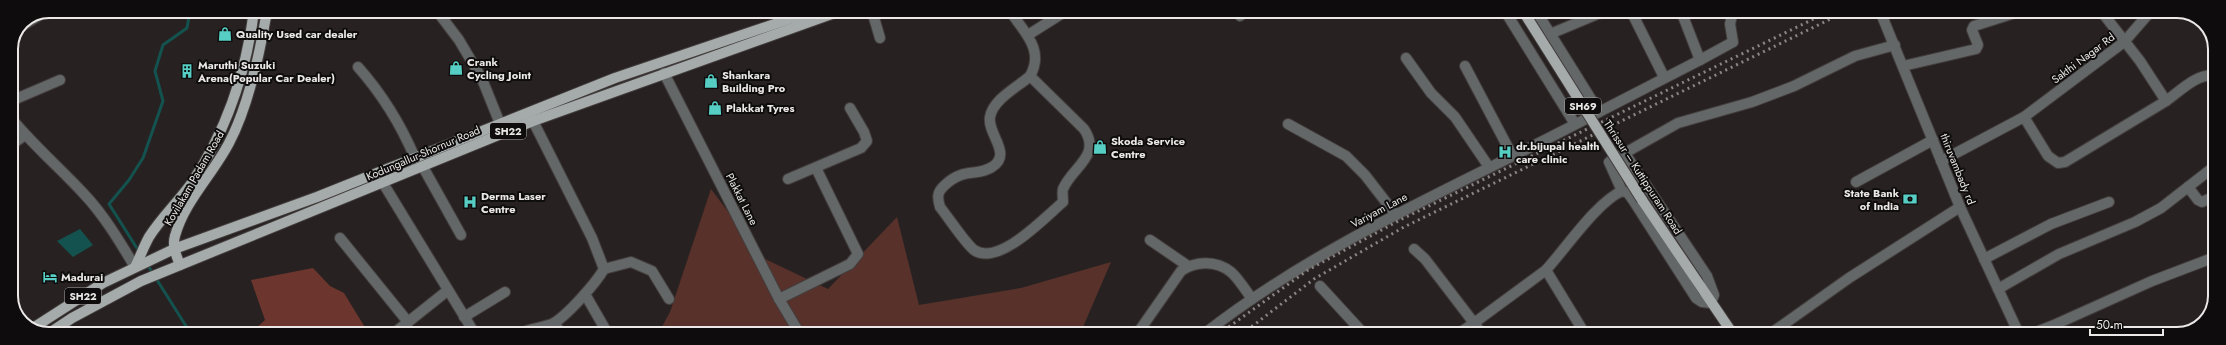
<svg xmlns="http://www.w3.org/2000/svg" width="2226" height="345" viewBox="0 0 2226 345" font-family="Jost,sans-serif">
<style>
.green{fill:#58312b}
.forest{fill:#6c362e}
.water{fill:#13524e}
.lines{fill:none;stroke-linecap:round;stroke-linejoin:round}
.stream{stroke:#13524e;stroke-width:3}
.minor-casing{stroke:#433e3d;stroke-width:12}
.major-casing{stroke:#433e3d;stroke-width:12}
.minor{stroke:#646767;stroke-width:10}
.major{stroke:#a5abaa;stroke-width:10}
.rail{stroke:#8a8585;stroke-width:3;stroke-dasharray:2 4;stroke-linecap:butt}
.major-bridge-casing{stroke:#433e3d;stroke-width:12;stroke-linecap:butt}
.major-bridge{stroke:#a5abaa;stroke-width:10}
.labels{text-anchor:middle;stroke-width:4;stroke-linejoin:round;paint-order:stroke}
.shield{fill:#0e0c0c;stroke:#a9a6a6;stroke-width:1}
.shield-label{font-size:10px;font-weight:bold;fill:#ece8e8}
.poi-label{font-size:11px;font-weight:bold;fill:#ece8e8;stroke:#0e0c0c;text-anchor:start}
.street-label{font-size:11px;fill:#ece8e8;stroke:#0e0c0c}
.rim{fill:none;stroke:#ece8e8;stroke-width:2}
</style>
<rect width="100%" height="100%" fill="#272221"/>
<polygon class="green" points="711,189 763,258 828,289 897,217 919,305 1021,288 1111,262 1080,334 658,334 670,312"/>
<polygon class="forest" points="313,268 330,286 344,293 369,334 250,334 265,320 251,280"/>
<polygon class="water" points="80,229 93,245 73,257 57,241"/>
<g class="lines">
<g class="stream">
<polyline points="140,253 109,204 129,180 143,158 163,101 155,71 163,45 187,28 190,11"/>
<polyline points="147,264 191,334"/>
</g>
<defs>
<g id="minor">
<polyline points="437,11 459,40 482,79 503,131"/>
<polyline points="872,11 880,38"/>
<path d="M 1010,11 C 1024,32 1045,50 1030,76 L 1084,129 C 1102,156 1072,167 1063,189 C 1062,192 1063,198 1063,202 C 1045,217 999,267 974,250 C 965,243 948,217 940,207 C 937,197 937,192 945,185 C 964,167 977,177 992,167 C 1013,154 987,134 990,117 C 993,99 1018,87 1030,76"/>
<polyline points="1505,11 1575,124"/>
<polyline points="1536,11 1599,112 1700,60 1733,42 1730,24 1733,11"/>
<polyline points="1631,11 1664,77"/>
<polyline points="1681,11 1700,60"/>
<polyline points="1880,11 1960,207 2019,334"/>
<path d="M 2101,11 L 2140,61 L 2166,101 C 2179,92 2198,72 2215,76"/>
<polyline points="1240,16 1246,11"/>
<polyline points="20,27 43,13"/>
<polyline points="1550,34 1605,11"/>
<polyline points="1028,35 1066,11"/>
<polyline points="1406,58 1431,93 1455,117 1489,167"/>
<polyline points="1465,66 1512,155"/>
<polyline points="1903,66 1976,49 1978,45 1972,30 1974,26 2021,11"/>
<path d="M 358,67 C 382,94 401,125 415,158"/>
<polyline points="664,73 779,299 800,334"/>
<polyline points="11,101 60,80"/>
<polyline points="2024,117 2124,42 2151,11"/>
<path d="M 11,118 C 33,145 60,168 84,194 C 104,215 120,242 135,267"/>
<polyline points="1288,124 1346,156 1365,175 1396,215"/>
<polyline points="11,145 25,135"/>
<polyline points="1941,161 2024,117 2048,156 2058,163 2065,162 2166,101"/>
<polyline points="423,167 461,235"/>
<polyline points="788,179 861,148 867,141 864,132 850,108"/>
<polyline points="1856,182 1933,140"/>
<polyline points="383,183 475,334"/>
<polyline points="2188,187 2198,200 2202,202 2215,196"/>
<polyline points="1622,191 1609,162 1678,123 1752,102 1794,86 1855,56 1895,45"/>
<polyline points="340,238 408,322"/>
<polyline points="1150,240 1188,266"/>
<polyline points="1414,249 1425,259 1474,323 1546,270"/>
<polyline points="1984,259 2051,224 2109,202"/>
<polyline points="604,269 631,262 652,271 669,299"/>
<polyline points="1320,286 1364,334"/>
<polyline points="1998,289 2059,254 2135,222 2161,208 2215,166"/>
<polyline points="585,294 608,334"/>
<polyline points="779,299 850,264 858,254 816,168"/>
<polyline points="464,317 505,292"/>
<polyline points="554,323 562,334"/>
<polyline points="393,334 447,291"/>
<path d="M 519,334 C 530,328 541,328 552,324 C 566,317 596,283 604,269 L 592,238 L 533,121"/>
<path d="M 1137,334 L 1181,271 C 1195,261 1216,260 1231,272 C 1239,279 1246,291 1252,299"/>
<path d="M 1204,334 C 1324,240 1466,183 1599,112"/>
<polyline points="1458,334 1474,323 1482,334"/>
<path d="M 1585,334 L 1546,270 C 1566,248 1597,202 1622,191 L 1628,193 L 1633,200 L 1696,298 L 1702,302 L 1711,303 L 1714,295 L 1707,276 L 1624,152"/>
<polyline points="1770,334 1849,278 1960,207"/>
<polyline points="2031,334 2054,325 2152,281 2215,257"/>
</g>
<g id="major">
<polyline points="1642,200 1733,334"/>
<path d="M 180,265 C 176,255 172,246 175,236 C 184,202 213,174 229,143 C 248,107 260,52 267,11"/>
<path d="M 135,267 C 140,257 144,246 149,237 C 161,218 178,202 191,184 C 226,132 246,73 254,11"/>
<polyline points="33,328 103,283 174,249 317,197 615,78 813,11"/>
<polyline points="48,334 72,318 141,281 533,121 840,11"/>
</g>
</defs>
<use href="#minor" class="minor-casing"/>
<use href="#major" class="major-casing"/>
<use href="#minor" class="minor"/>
<use href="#major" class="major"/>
<g class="rail">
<polyline points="1219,334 1308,270 1400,220 1830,11"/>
<polyline points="1242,334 1314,279 1404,227 1847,11"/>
</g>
<defs>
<polyline id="major-bridge" points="1523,11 1642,200"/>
</defs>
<use href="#major-bridge" class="major-bridge-casing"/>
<use href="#major-bridge" class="major-bridge"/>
</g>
<defs>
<symbol id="shop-bare" viewBox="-9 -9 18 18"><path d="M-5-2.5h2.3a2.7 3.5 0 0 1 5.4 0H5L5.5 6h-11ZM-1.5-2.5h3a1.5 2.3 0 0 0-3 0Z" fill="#56cec4" stroke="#0e0c0c" stroke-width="2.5" paint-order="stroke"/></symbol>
<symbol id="building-bare" viewBox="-9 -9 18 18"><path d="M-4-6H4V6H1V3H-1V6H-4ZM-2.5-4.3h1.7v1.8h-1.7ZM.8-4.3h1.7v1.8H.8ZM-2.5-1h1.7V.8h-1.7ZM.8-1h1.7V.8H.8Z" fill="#56cec4" stroke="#0e0c0c" stroke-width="2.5" paint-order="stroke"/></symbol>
<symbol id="hospital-bare" viewBox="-9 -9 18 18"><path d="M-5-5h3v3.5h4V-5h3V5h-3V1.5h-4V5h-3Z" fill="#56cec4" stroke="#0e0c0c" stroke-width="2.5" paint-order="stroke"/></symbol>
<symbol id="bank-bare" viewBox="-9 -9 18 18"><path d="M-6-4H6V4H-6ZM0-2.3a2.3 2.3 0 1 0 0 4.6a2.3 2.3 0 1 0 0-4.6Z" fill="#56cec4" stroke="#0e0c0c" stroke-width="2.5" paint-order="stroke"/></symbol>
<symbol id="hotel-bare" viewBox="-9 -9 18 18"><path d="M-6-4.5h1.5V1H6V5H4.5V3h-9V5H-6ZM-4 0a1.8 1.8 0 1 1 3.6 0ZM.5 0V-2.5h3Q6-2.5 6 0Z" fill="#56cec4" stroke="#0e0c0c" stroke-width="2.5" paint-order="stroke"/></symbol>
</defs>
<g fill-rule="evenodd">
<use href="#shop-bare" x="215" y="24" width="20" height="20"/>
<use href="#shop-bare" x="446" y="58" width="20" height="20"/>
<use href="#building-bare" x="177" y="61" width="20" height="20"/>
<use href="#shop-bare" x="701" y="71" width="20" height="20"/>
<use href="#shop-bare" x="705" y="98" width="20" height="20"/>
<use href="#shop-bare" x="1090" y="137" width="20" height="20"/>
<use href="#hospital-bare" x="1495" y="142" width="20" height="20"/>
<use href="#bank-bare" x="1900" y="189" width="20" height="20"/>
<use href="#hospital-bare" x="460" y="192" width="20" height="20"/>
<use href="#hotel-bare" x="40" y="267" width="20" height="20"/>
</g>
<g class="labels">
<g class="shield">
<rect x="1565" y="98" width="36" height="16" rx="3"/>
<rect x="490" y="123" width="36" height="16" rx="3"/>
<rect x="65" y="288" width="36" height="16" rx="3"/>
</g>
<g class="shield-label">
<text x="1583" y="110">SH69</text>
<text x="508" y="135">SH22</text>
<text x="83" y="300">SH22</text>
</g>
<g class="poi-label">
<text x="236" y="38">Quality Used car dealer</text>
<text x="467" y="66">Crank<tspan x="467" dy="13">Cycling Joint</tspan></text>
<text x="198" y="69">Maruthi Suzuki<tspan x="198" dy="13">Arena(Popular Car Dealer)</tspan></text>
<text x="722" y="79">Shankara<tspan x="722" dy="13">Building Pro</tspan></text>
<text x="726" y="112">Plakkat Tyres</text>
<text x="1111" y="145">Skoda Service<tspan x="1111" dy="13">Centre</tspan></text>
<text x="1516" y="150">dr.bijupal health<tspan x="1516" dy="13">care clinic</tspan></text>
<text x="1899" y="197" text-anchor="end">State Bank<tspan x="1899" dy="13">of India</tspan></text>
<text x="481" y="200">Derma Laser<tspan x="481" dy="13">Centre</tspan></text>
<text x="61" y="281">Madurai</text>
</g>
<g class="street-label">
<text transform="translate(2083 58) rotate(-37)" y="4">Sakthi Nagar Rd</text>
<text transform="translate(423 153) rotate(-23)" y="4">Kodungallur-Shornur Road</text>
<text transform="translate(1958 169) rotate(68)" y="4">thiruvambady rd</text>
<text transform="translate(1643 177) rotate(57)" y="4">Thrissur – Kuttippuram Road</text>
<text transform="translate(194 178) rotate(-60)" y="4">Kovilakam Padam Road</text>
<text transform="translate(742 199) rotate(63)" y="4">Plakkat Lane</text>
<text transform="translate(1379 210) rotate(-28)" y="4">Variyam Lane</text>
</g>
</g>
<path d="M0 0H2226V345H0ZM49 18H2177A31 31 0 0 1 2208 49V296A31 31 0 0 1 2177 327H49A31 31 0 0 1 18 296V49A31 31 0 0 1 49 18Z" fill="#0e0c0c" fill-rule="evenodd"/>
<path class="rim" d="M49 18H2177A31 31 0 0 1 2208 49V296A31 31 0 0 1 2177 327H49A31 31 0 0 1 18 296V49A31 31 0 0 1 49 18Z"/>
<path d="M2090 329v6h73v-6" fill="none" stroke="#ece8e8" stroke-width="2"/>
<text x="2096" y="329" font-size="12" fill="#ece8e8" stroke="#0e0c0c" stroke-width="3" paint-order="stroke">50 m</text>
</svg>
